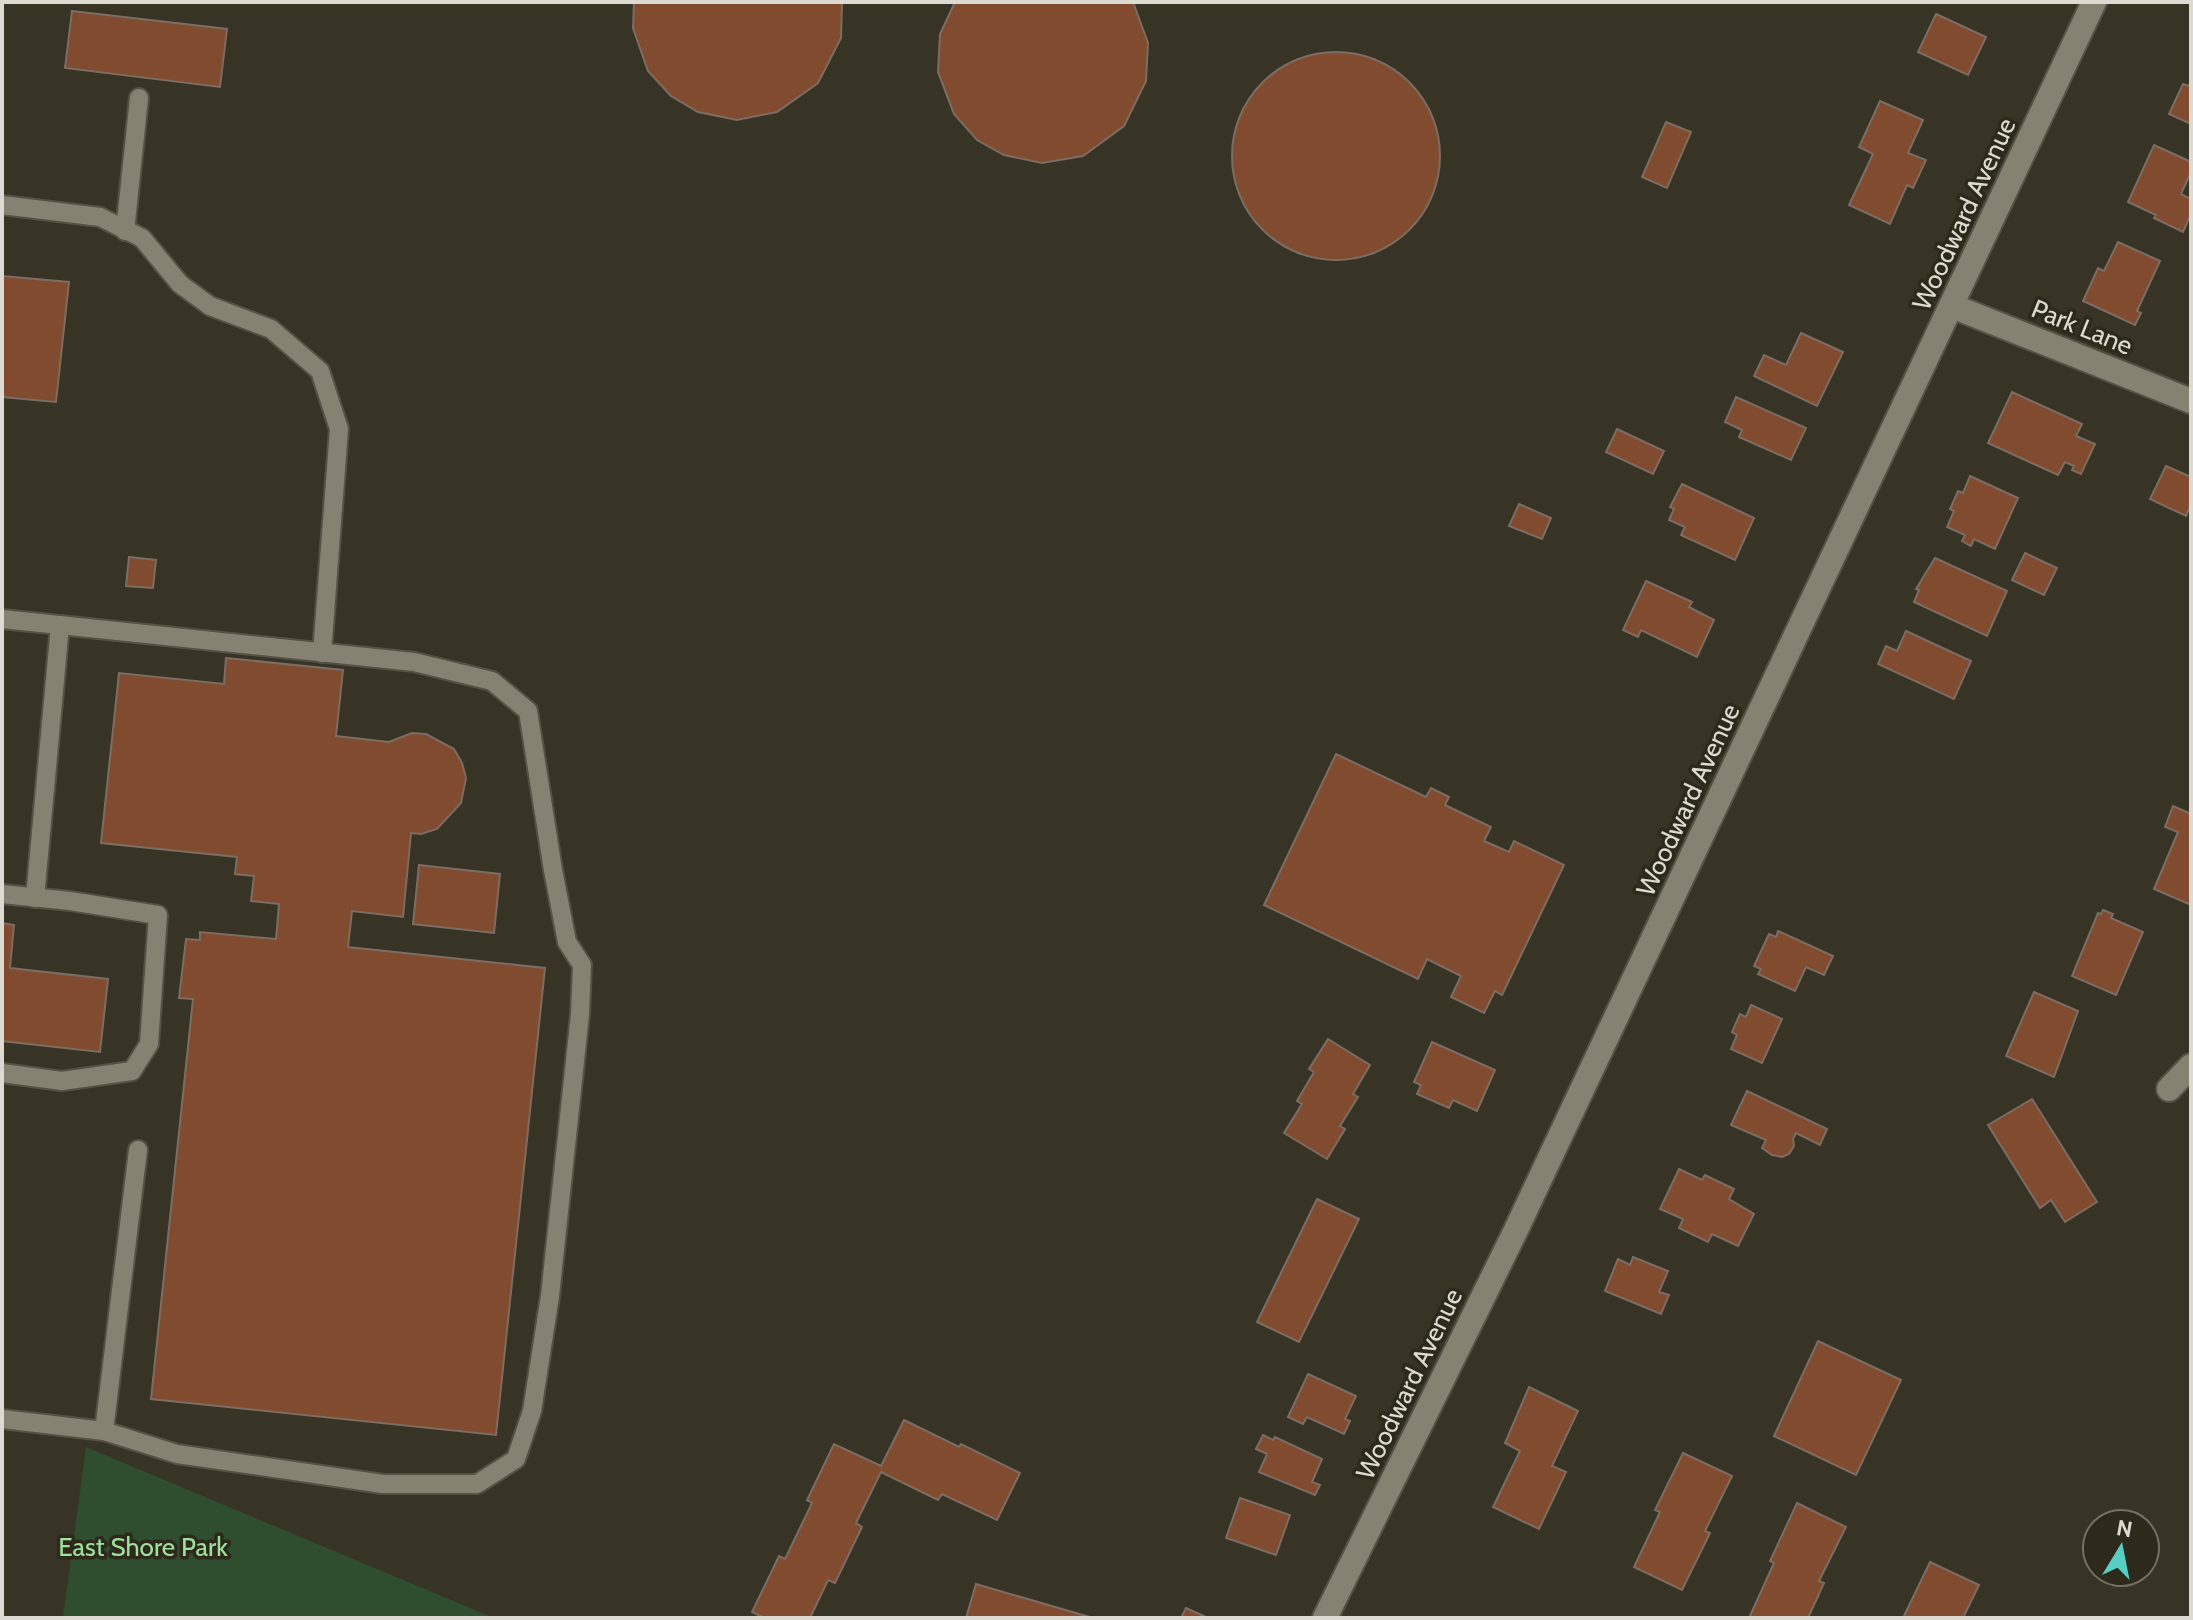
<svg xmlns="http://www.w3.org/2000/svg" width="2193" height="1620" viewBox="0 0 2193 1620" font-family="Cabin,sans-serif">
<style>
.green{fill:#2f4d2f}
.building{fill:#804b2e;stroke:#7c6c63;stroke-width:2}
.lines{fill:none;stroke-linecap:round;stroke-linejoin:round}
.lane-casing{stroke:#545145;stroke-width:22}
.street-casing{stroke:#545145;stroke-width:28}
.lane{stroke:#858271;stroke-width:18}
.street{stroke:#858271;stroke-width:24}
.labels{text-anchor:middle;stroke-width:7;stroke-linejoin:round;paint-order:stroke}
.street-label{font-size:26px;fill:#dcdad1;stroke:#2d2a1c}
.park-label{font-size:26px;fill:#9ee09d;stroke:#2d2a1c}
</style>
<rect width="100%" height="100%" fill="#373426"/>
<polygon class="green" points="86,1447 494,1618 63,1618"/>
<g class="building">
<polygon points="634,2 842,2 841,38 818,83 777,112 737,120 698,112 671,96 648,71 633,28"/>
<polygon points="955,2 1133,2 1148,43 1146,81 1124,126 1083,156 1042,163 1004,155 977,140 954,114 938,72 940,34"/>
<polygon points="72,11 227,29 220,87 65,68"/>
<polygon points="1936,14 1986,37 1968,75 1918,52"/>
<circle cx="1336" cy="156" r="104"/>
<polygon points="2191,81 2191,124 2169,114 2183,84 2189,86"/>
<polygon points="1880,101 1923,120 1908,153 1926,160 1913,188 1907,185 1890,224 1849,205 1873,154 1859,147"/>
<polygon points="1666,122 1691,132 1667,188 1642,177"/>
<polygon points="2154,145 2191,162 2191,172 2181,194 2191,199 2191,214 2183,232 2154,218 2156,215 2128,202"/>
<polygon points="2118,242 2160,261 2137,311 2141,313 2135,325 2083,301 2098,268 2104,271"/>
<polygon points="2,276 69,282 56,402 2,397"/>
<polygon points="1801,333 1843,352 1817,406 1754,376 1764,355 1786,365"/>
<polygon points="2012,392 2082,424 2076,436 2095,444 2081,474 2072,470 2074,466 2065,462 2058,475 1988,443"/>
<polygon points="1736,397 1806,428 1791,460 1739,437 1742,430 1725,422"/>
<polygon points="1617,429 1664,451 1653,474 1606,452"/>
<polygon points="2166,466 2191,477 2191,504 2186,516 2150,499"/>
<polygon points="1970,476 2018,498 1995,549 1974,539 1971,546 1962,541 1965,535 1947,527 1954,511 1950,509 1958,491 1963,493"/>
<polygon points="1682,484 1754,518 1735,560 1681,535 1685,527 1669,520 1674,509 1670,507"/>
<polygon points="1519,504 1551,518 1542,539 1509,526"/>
<polygon points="2025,553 2057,568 2044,595 2012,580"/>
<polygon points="129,557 156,560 153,588 126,586"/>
<polygon points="1935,558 2007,591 1987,636 1914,602 1919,590 1916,589"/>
<polygon points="1646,581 1692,602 1689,607 1714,620 1697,657 1641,630 1638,637 1623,630"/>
<polygon points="1906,631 1971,661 1954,699 1878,664 1886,646 1897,651"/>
<polygon points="226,658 343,670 336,736 389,742 412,733 426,734 454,749 462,763 466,778 461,803 437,829 421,834 411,833 403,917 352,911 348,947 545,968 496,1435 151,1399 193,999 179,998 186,939 200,940 200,932 276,939 279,904 251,901 254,876 235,874 237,857 101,843 119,673 224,684"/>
<polygon points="1336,754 1426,797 1431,788 1449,797 1445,805 1491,827 1484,841 1509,852 1514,841 1564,865 1502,995 1495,991 1484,1013 1451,997 1461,976 1427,959 1418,979 1264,905"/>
<polygon points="2173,806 2191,814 2191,905 2154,889 2178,832 2165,827"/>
<polygon points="419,865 500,874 494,933 413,924"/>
<polygon points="2103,910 2113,914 2111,918 2143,932 2116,995 2072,976 2098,913 2101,914"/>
<polygon points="2,923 14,925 10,968 108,979 100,1052 2,1041"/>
<polygon points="1778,931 1833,956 1824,975 1806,967 1795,991 1758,974 1761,969 1754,966 1769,934 1776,937"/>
<polygon points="2034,992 2078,1011 2054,1077 2006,1056"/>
<polygon points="1751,1005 1782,1019 1762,1063 1731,1049 1737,1035 1732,1032 1740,1014 1746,1017"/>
<polygon points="1328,1039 1370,1065 1353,1094 1358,1097 1340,1126 1345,1129 1327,1159 1284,1133 1302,1104 1297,1101 1314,1072 1309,1069"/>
<polygon points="1432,1042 1495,1070 1477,1111 1453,1100 1449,1108 1417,1094 1421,1085 1414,1082"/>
<polygon points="1747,1091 1827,1129 1820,1145 1796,1133 1793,1139 1794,1146 1789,1154 1782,1157 1772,1155 1762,1148 1766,1140 1731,1125"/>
<polygon points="2032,1099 2097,1202 2065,1222 2051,1200 2040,1208 1988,1125"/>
<polygon points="1679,1169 1702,1180 1705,1175 1734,1189 1729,1199 1754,1214 1738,1246 1712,1234 1708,1242 1679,1228 1683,1219 1660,1209"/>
<polygon points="1317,1199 1359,1219 1299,1342 1257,1322"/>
<polygon points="1633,1257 1668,1271 1659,1292 1669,1295 1661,1314 1605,1291 1618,1259 1630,1265"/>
<polygon points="1818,1341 1901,1380 1856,1475 1774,1436"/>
<polygon points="1308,1374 1356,1396 1345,1419 1350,1421 1344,1434 1307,1417 1303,1424 1288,1417"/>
<polygon points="1529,1387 1578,1411 1552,1466 1566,1472 1539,1529 1493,1507 1520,1451 1505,1443"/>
<polygon points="904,1420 959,1447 961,1444 1020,1473 997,1520 942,1494 938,1500 881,1472 856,1523 862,1527 835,1583 828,1580 810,1618 765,1618 752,1612 779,1556 785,1559 812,1503 807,1500 834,1444 881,1466"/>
<polygon points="1263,1435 1273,1440 1275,1437 1322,1459 1312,1482 1320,1485 1315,1495 1259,1472 1267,1454 1256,1449"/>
<polygon points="1683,1453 1732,1476 1705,1531 1710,1533 1682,1590 1634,1567 1660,1512 1655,1510"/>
<polygon points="1240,1498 1290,1515 1276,1555 1226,1538"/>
<polygon points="1797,1503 1846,1527 1819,1581 1824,1583 1808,1618 1749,1618 1774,1563 1770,1561"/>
<polygon points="1930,1562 1979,1585 1963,1618 1903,1618"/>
<polygon points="976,1584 1093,1618 966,1618"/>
<polygon points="1186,1608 1208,1618 1181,1618"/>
</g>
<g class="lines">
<defs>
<g id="lane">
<polyline points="2,205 100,217 142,238 180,284 210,306 271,329 320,371 339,429 322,653"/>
<polyline points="125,231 139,98"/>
<polyline points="2,619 414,662 492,681 528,711 553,870 567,942 582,965 580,1014 550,1296 532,1411 516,1459 477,1484 383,1484 177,1454 104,1431 2,1419"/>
<polyline points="2,894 70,901 158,915 149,1044 132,1071 62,1081 2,1073"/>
<polyline points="35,898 60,625"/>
<polyline points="104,1431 138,1150"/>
</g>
<g id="street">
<polyline points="1952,306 2191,401"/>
<polyline points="2169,1089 2191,1066"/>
<polyline points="1325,1618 1515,1232 2094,2"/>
</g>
</defs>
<use href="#lane" class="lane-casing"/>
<use href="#street" class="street-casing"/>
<use href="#lane" class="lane"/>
<use href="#street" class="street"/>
</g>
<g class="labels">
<g class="street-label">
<text transform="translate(1964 214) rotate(-65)" y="9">Woodward Avenue</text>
<text transform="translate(2082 327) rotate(22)" y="9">Park Lane</text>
<text transform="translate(1688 800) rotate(-65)" y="9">Woodward Avenue</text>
<text transform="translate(1409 1384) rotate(-64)" y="9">Woodward Avenue</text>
</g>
<g class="park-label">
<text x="143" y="1556">East Shore Park</text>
</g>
</g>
<rect width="2193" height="1620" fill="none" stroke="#dcdad1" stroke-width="8"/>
<g transform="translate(2121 1548) rotate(10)"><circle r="38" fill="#2d2a1c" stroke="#737064" stroke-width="2"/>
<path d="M0-6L14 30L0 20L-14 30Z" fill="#56cec3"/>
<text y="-12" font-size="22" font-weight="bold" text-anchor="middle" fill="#dcdad1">N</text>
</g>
</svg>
